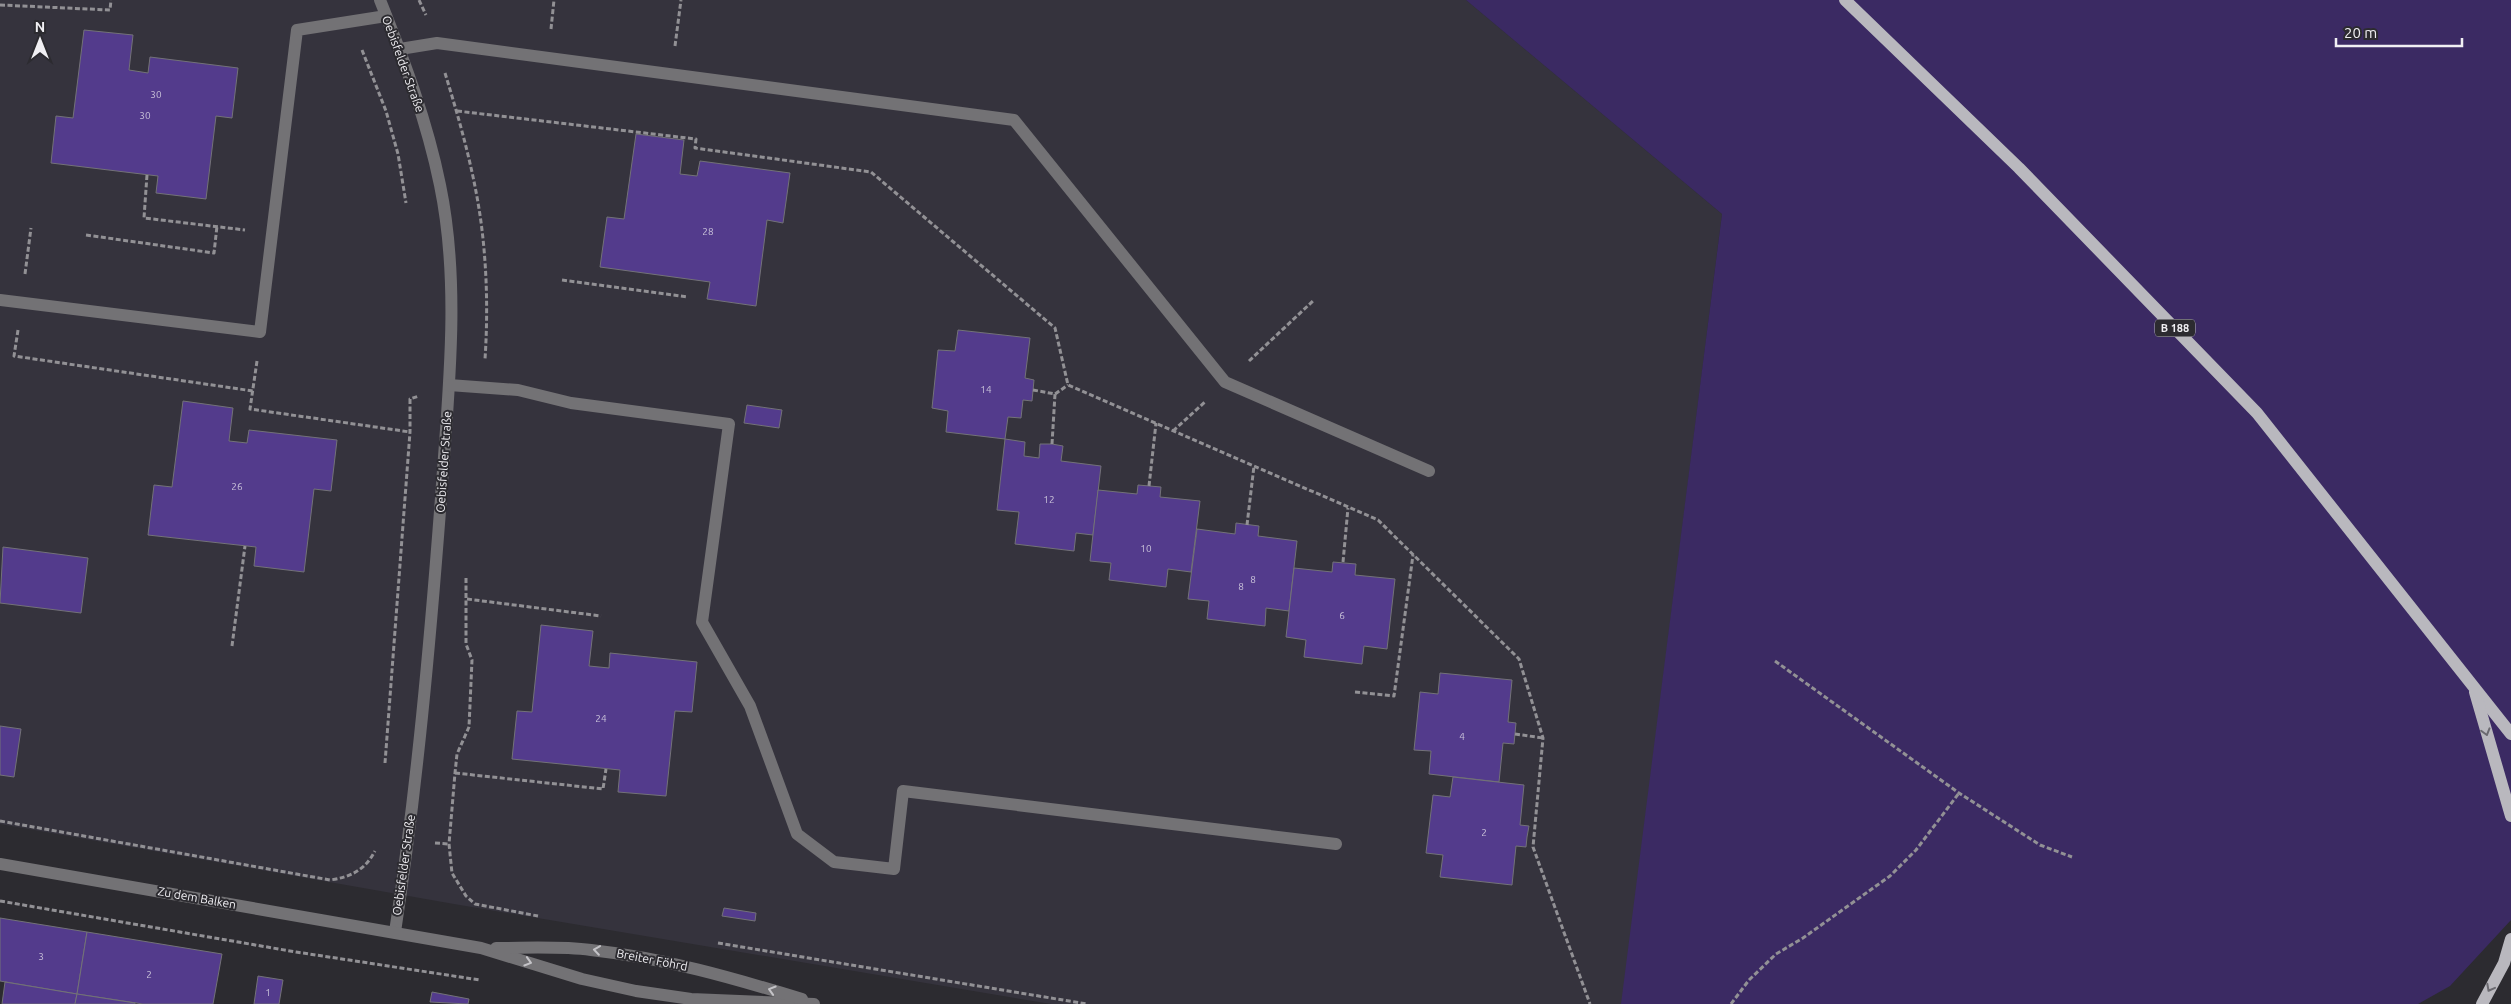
<svg xmlns="http://www.w3.org/2000/svg" width="2511" height="1004" viewBox="0 0 2511 1004" font-family="Ubuntu,sans-serif">
<style>
.built{fill:#35333d}
.green{fill:#3b2a63}
.building{fill:#533b8c;stroke:#737278}
.lines{fill:none;stroke-linecap:round;stroke-linejoin:round}
.path{stroke:#929195;stroke-width:3;stroke-dasharray:5 2.5;stroke-linecap:butt}
.minor{stroke:#737275;stroke-width:12}
.major{stroke:#b9b8be;stroke-width:12}
.oneway{stroke:#6b6a70}
.oneway2{stroke:#c4c3c7}
.labels{text-anchor:middle;stroke-width:4;stroke-linejoin:round;paint-order:stroke}
.number-label{font-size:10px;fill:#c9c2d9}
.shield{fill:#2c2b30;stroke:#b5b4b8;stroke-width:1}
.shield-label{font-size:11px;font-weight:bold;fill:#f0eff3}
.street-label{font-size:12px;fill:#f0eff3;stroke:#2c2b30}
</style>
<rect width="100%" height="100%" fill="#2c2b30"/>
<polygon class="built" points="0,0 1466,0 1722,214 1622,1004 1051,1004 454,904 0,824"/>
<polygon class="green" points="1466,0 2511,0 2511,920 2450,986 2418,1004 1621,1004 1722,214"/>
<g class="building">
<polygon points="84,30 133,35 129,70 148,73 150,57 238,68 232,118 216,116 206,199 156,193 158,176 51,163 56,116 73,118"/>
<polygon points="636,134 684,140 680,174 697,176 700,161 790,173 783,223 767,220 756,306 707,299 710,282 600,267 607,217 624,219"/>
<polygon points="958,330 1030,338 1025,378 1034,380 1032,401 1023,400 1021,418 1008,417 1005,439 946,432 948,411 932,408 938,350 955,351"/>
<polygon points="183,401 233,408 229,441 247,443 249,430 337,440 331,491 314,489 304,572 254,566 256,547 148,535 154,485 172,487"/>
<polygon points="747,405 782,410 779,428 744,423"/>
<polygon points="1005,439 1025,442 1024,456 1039,458 1040,444 1052,444 1063,446 1061,461 1101,466 1093,535 1076,533 1074,551 1015,544 1019,512 997,510"/>
<polygon points="1138,485 1161,487 1160,497 1200,501 1191,572 1168,569 1166,587 1109,580 1111,563 1090,561 1098,490 1137,494"/>
<polygon points="1236,523 1259,526 1258,536 1297,541 1289,611 1266,608 1265,626 1207,619 1209,601 1188,599 1197,529 1235,534"/>
<polygon points="3,547 88,558 81,613 0,603"/>
<polygon points="1333,562 1356,564 1355,575 1395,579 1387,649 1364,646 1362,664 1304,657 1306,640 1286,637 1294,568 1332,572"/>
<polygon points="541,625 593,631 589,666 609,668 610,653 697,662 692,712 675,711 666,796 618,792 620,770 512,759 517,711 532,712"/>
<polygon points="1440,673 1512,680 1508,722 1516,723 1514,744 1503,743 1499,782 1429,774 1431,751 1414,750 1420,692 1438,694"/>
<polygon points="0,726 21,729 14,777 0,775"/>
<polygon points="1453,777 1524,785 1520,825 1529,826 1527,837 1526,847 1516,846 1512,885 1440,877 1443,855 1426,853 1433,795 1450,797"/>
<polygon points="724,908 756,913 755,921 722,916"/>
<polygon points="0,918 87,932 77,994 0,981"/>
<polygon points="87,932 222,954 213,1004 143,1004 77,994"/>
<polygon points="258,976 283,980 279,1004 254,1004"/>
<polygon points="5,982 77,994 75,1004 2,1004"/>
<polygon points="432,992 469,999 468,1004 430,1002"/>
<polygon points="77,994 135,1003 135,1004 75,1004"/>
</g>
<g class="lines">
<g class="path">
<polyline points="419,0 426,15"/>
<polyline points="0,5 110,10 111,0"/>
<polyline points="551,29 554,0"/>
<polyline points="675,46 681,0"/>
<polyline points="362,50 386,111 398,154 406,203"/>
<path d="M 445,73 C 460,122 474,171 481,222 C 487,267 488,314 485,359"/>
<polyline points="457,111 696,139 695,148 871,172 1055,328 1068,385 1378,520 1519,659 1543,738 1533,847 1590,1004"/>
<polyline points="147,175 144,218 245,230"/>
<polyline points="86,235 214,253 217,226"/>
<polyline points="25,274 31,228"/>
<polyline points="562,280 688,297"/>
<polyline points="18,330 14,356 253,391"/>
<polyline points="257,361 250,409 410,432"/>
<polyline points="1249,361 1314,300"/>
<polyline points="1033,390 1055,394 1068,385"/>
<polyline points="1173,431 1206,401"/>
<polyline points="1052,444 1055,394"/>
<polyline points="1149,486 1156,423"/>
<polyline points="1247,525 1254,466"/>
<polyline points="1343,562 1348,508"/>
<polyline points="466,578 466,644 472,660 469,727 457,754 455,773 449,844 452,873 466,896 475,904 538,916"/>
<polyline points="467,599 601,616"/>
<polyline points="232,646 245,546"/>
<polyline points="1775,661 1959,793 2040,845 2072,857"/>
<polyline points="1355,692 1394,696 1413,555"/>
<polyline points="1515,734 1543,738"/>
<polyline points="385,763 410,432 410,399 419,396"/>
<polyline points="455,773 603,789 606,769"/>
<path d="M 0,821 L 330,880 C 351,877 365,870 375,851"/>
<polyline points="435,843 449,844"/>
<polyline points="0,901 296,952 480,980"/>
<polyline points="718,943 1087,1004"/>
<polyline points="1731,1004 1749,980 1776,954 1803,938 1890,876 1916,850 1959,793"/>
</g>
<g class="minor">
<path d="M 380,0 C 404,60 427,121 440,185 C 461,286 448,395 441,498 C 430,643 417,788 395,932"/>
<polyline points="400,49 437,43 1014,120 1225,382 1429,471"/>
<polyline points="0,300 260,332 297,30 386,16"/>
<polyline points="449,385 518,390 571,403 729,424 702,622 750,706 797,834 834,862 894,869 903,791 1336,844"/>
<polyline points="0,864 481,948 582,979 636,991 691,999 814,1004"/>
<path d="M 496,948 C 527,948 560,946 591,950 C 664,958 733,978 802,999"/>
</g>
<g class="major">
<polyline points="1845,0 2019,168 2257,413 2511,734"/>
<polyline points="2475,692 2511,816"/>
<polyline points="2482,1004 2504,963 2511,939"/>
</g>
</g>
<defs><path id="oneway-chevron" d="M-2-3.5L2.5 0L-2 3.5" fill="none" stroke-width="1.6" stroke-linecap="round" stroke-linejoin="round" transform="scale(1.25)"/></defs>
<g class="oneway">
<use href="#oneway-chevron" transform="translate(2486 732) rotate(74)"/>
<use href="#oneway-chevron" transform="translate(2490 988) rotate(118)"/>
</g>
<g class="oneway2">
<use href="#oneway-chevron" transform="translate(597 950) rotate(-172)"/>
<use href="#oneway-chevron" transform="translate(528 962) rotate(17)"/>
<use href="#oneway-chevron" transform="translate(772 990) rotate(-163)"/>
</g>
<g class="labels">
<g class="number-label">
<text x="156" y="98">30</text>
<text x="145" y="119">30</text>
<text x="708" y="235">28</text>
<text x="986" y="393">14</text>
<text x="237" y="490">26</text>
<text x="1049" y="503">12</text>
<text x="1146" y="552">10</text>
<text x="1253" y="583">8</text>
<text x="1241" y="590">8</text>
<text x="1342" y="619">6</text>
<text x="601" y="722">24</text>
<text x="1462" y="740">4</text>
<text x="1484" y="836">2</text>
<text x="41" y="960">3</text>
<text x="149" y="978">2</text>
<text x="268" y="996">1</text>
</g>
<rect class="shield" x="2155" y="319.5" width="40" height="17" rx="4"/>
<g class="shield-label">
<text x="2175" y="332">B 188</text>
</g>
<g class="street-label">
<text transform="translate(403 64) rotate(70)" y="4">Oebisfelder Straße</text>
<text transform="translate(444 462) rotate(-86)" y="4">Oebisfelder Straße</text>
<text transform="translate(404 865) rotate(-82)" y="4">Oebisfelder Straße</text>
<text transform="translate(197 898) rotate(10)" y="4">Zu dem Balken</text>
<text transform="translate(652 960) rotate(11)" y="4">Breiter Föhrd</text>
</g>
</g>
<g transform="translate(40 40)" stroke="#2c2b30" stroke-width="4" paint-order="stroke">
<path d="M0-4L9 19L0 12L-9 19Z" fill="#f0eff3"/>
<text y="-8" font-size="14" font-weight="bold" text-anchor="middle" fill="#f0eff3">N</text>
</g>
<path d="M2336 38v8h126v-8" fill="none" stroke="#f0eff3" stroke-width="2.5"/>
<text x="2344" y="38" font-size="15" fill="#f0eff3" stroke="#2c2b30" stroke-width="4" paint-order="stroke">20 m</text>
</svg>
